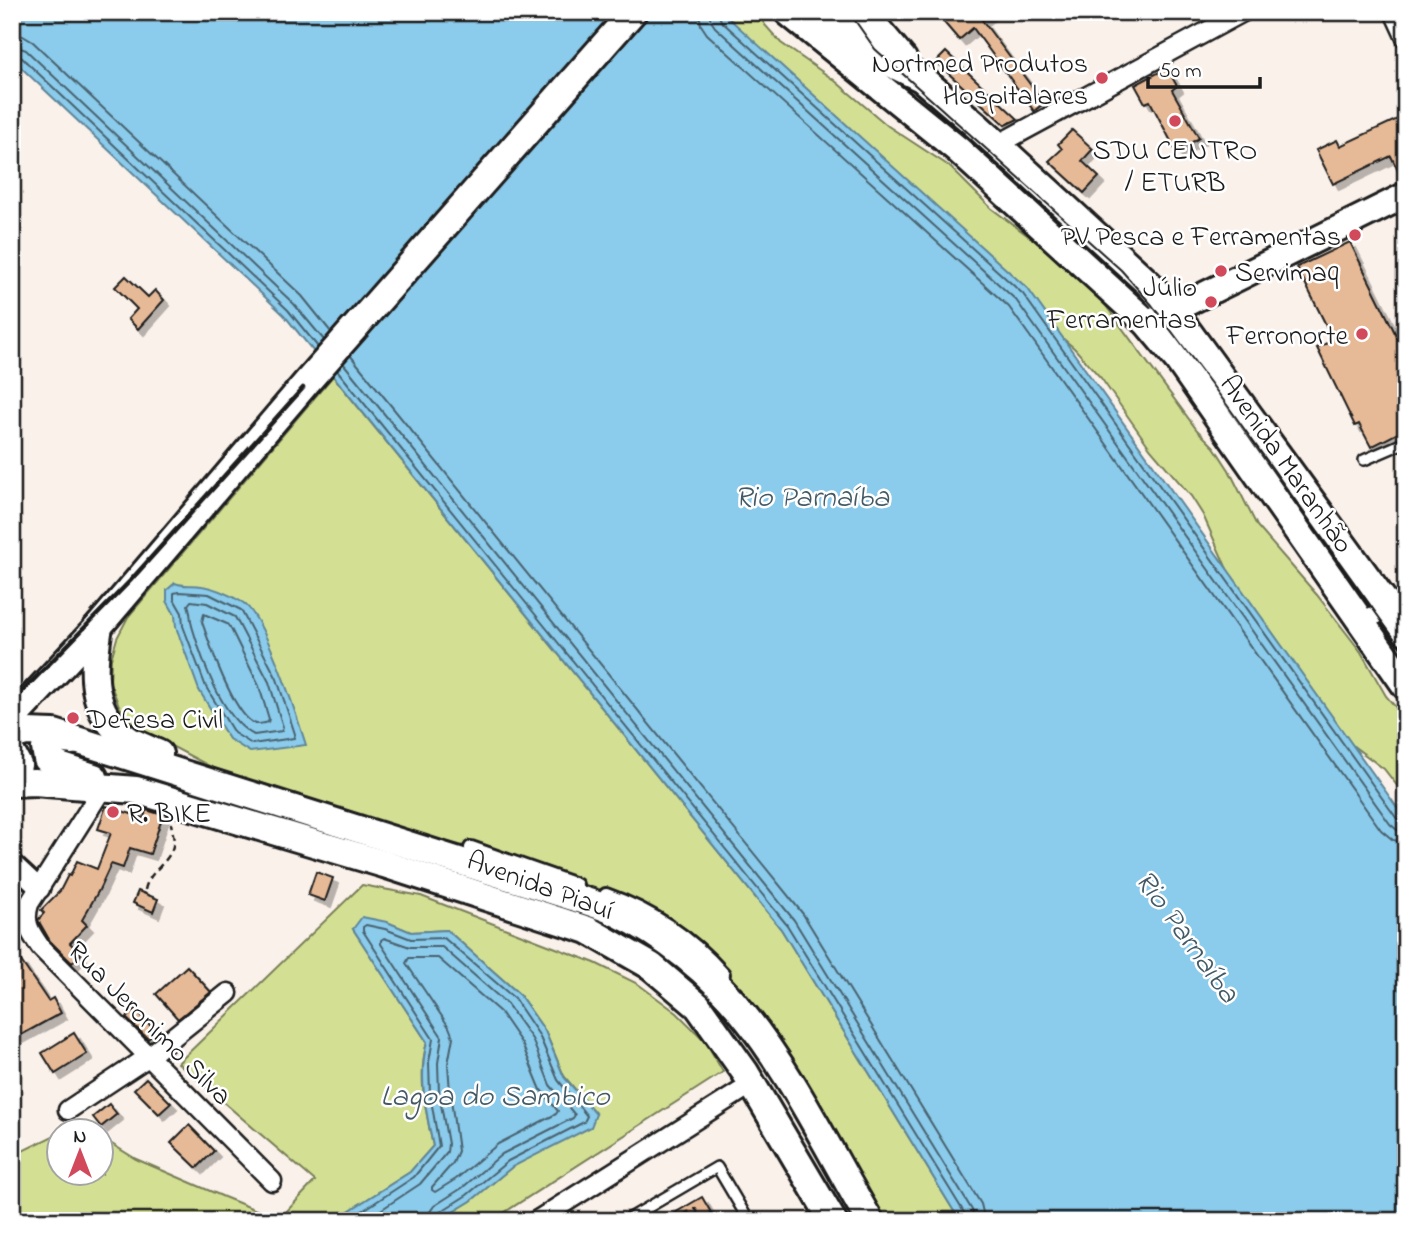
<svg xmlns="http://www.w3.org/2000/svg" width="1418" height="1233" viewBox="0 0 1418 1233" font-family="'Indie Flower',sans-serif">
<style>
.green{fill:#d3e093;stroke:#787e58;stroke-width:2}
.water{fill:#8bcbeb;stroke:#5f8598;stroke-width:2}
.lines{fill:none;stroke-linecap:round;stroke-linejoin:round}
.shore{stroke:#48626f;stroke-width:2}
.building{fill:#e7ba97;stroke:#1c1c1c;stroke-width:2;filter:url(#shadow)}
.service-casing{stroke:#1c1c1c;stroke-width:14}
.pedestrian-casing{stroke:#1c1c1c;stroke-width:18}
.minor-casing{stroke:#1c1c1c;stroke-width:23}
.secondary-casing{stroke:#1c1c1c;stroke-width:30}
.primary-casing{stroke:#1c1c1c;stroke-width:32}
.path{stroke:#1c1c1c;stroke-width:2.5;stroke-dasharray:7 5;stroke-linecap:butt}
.service{stroke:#fff;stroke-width:9}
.pedestrian{stroke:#fff;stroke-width:12}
.minor{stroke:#fff;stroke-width:18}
.secondary{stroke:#fff;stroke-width:24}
.primary{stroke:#fff;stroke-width:26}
.tram{stroke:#1c1c1c;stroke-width:2}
.rail{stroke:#1c1c1c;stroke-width:4.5}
.poi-dot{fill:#d1495b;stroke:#fff;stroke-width:2.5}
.labels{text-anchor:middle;stroke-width:5;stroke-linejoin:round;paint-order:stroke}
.poi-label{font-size:28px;fill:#1c1c1c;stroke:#fff;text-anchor:end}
.street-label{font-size:28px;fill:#1c1c1c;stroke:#fff}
.water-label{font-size:30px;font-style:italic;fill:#435964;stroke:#fff}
</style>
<defs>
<filter id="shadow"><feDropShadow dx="6" dy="6" stdDeviation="0" flood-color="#0004"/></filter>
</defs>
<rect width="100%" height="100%" fill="#faf1ea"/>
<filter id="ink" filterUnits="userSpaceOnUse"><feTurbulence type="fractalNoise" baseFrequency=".0143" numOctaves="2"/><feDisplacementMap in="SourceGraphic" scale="14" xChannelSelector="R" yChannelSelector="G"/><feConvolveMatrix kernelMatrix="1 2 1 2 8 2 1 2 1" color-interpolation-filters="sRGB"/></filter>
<g filter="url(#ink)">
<g class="green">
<polygon points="681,12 758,12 765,25 781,43 834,80 888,126 949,166 991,208 1063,262 1103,302 1197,430 1214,447 1229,470 1257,526 1317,595 1361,652 1386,696 1406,719 1406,797 1384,769 1352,745 1239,596 1203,515 1191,496 1150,448 1101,378 1074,348"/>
<polygon points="333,376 781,929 960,1221 882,1221 710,960 471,848 318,808 213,768 139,729 120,708 110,683 111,659 117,638 128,617"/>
<path d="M 362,885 L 421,896 L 595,963 L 638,984 L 677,1013 L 706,1042 L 723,1072 L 491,1221 L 438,1221 L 471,1201 L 512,1167 L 545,1149 L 596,1114 L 564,1076 L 545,1031 L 519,994 L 447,930 L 411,932 L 387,922 L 353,929 L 427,1042 C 417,1077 426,1111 433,1146 L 410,1172 L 333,1221 L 12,1221 L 12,1156 L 59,1133 L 60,1174 L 102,1174 L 102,1138 L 136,1159 L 224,1197 L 266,1214 L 285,1213 L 315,1181 L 178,1063 Z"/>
</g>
<g class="water">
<polygon points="12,12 722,12 1028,289 1406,820 1406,1221 960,1221 781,929 284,315 12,59"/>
<path d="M 175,583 C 184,587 192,584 202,586 C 216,588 230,595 242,602 C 265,615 297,717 306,745 L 250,752 L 229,739 L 199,690 L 176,627 L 175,615 L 167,601 L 167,590 Z"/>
<path d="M 362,917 L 387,922 L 411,932 L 447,930 L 519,994 L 545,1031 L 564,1077 L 596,1114 L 591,1127 L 512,1167 L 471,1201 L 438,1221 L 333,1221 L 410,1172 L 433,1146 C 426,1111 418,1077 427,1042 L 353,929 Z"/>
</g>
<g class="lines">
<g class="shore">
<polyline points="699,12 701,25 707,34 1009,307 1381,830 1393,840 1406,842"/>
<polyline points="709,12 711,21 715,27 1016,300 1390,824 1397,830 1406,832"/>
<polyline points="718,12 721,21 1023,294 1397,819 1406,823"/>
<polyline points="12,35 23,36 33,42 302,296 331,332"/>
<polyline points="12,45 26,50 294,304 324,340"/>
<polyline points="12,54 20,56 288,310 318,347"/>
<polyline points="350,355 803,914 981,1204 985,1221"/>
<polyline points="343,363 794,920 972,1210 975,1221"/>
<polyline points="337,370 787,925 965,1214 966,1221"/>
<polygon points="179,592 209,594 241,610 277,679 295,734 294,738 252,744 234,733 206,687 183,626 182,613 174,599 174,593"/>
<path d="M 191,601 L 207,603 L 235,617 L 269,682 L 283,727 L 282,731 L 254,735 C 222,719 202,660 192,626 C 190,619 191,612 188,605 Z"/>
<path d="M 204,614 L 227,624 L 231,629 L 259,686 L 269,719 L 268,722 C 267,723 258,724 257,724 C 235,721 209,642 202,622 Z"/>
<polygon points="409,958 438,958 500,1012 522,1044 541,1090 558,1111 556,1114 498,1144 456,1179 435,1192 432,1190 432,1187 453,1163 458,1151 450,1092 448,1064 453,1037 449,1027 406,963"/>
<polyline points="347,1221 414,1177 439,1146 430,1094 429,1062 433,1039 363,931 363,927 366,925 385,929 411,939 444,938 514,998 539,1035 558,1080 587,1116 584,1122 508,1161 467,1195 440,1212 437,1221"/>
<polyline points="364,1221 420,1184 447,1152 448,1144 439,1093 438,1063 442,1037 381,944 381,940 384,938 410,947 442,947 507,1004 532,1039 550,1085 575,1115 573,1118 502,1154 462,1188 434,1206 429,1213 428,1221"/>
</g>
</g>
<g class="building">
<polygon points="935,12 991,12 982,20 1044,103 1034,111 973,28 959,40"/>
<polygon points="946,52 1018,119 1005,125 936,62"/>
<polygon points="1167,68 1177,86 1172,90 1199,138 1176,151 1150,101 1145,103 1135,85"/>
<polygon points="1406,115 1406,180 1403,181 1391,156 1333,184 1316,150 1337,140 1340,146"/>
<polygon points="1072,130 1093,149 1082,161 1099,177 1084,193 1049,161 1062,149 1058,144"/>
<polygon points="1350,242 1406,355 1406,429 1371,447 1359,424 1355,426 1317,348 1331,341 1327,334 1330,333 1297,267"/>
<polygon points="126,276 148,297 155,290 164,300 138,329 128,319 137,309 115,287"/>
<polygon points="106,806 144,818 146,810 163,815 150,854 130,848 123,868 111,864 99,890 82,920 87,925 70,943 81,954 72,963 50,941 38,920 44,913 41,910 60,891 68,875 70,876 77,861 97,869 111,833 98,829"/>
<polygon points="316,872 333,878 325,901 308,895"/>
<polygon points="138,891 158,899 153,912 133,903"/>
<polygon points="21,961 48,1001 53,998 61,1013 12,1040 12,968"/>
<polygon points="187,966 211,992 178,1019 156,994"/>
<polygon points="136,1009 156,1032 148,1039 126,1018"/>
<polygon points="74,1033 87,1054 55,1074 42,1053"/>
<polygon points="146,1078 171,1103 159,1114 134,1089"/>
<polygon points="109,1104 117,1114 101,1127 93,1117"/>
<polygon points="189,1125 214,1151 197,1168 171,1143"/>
<polygon points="702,1197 716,1221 661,1221"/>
</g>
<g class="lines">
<defs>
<g id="service">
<polyline points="1364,460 1406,442"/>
<polyline points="625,1221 717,1167 749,1221"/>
</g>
<g id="pedestrian">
<polyline points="471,848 576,885"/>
<path d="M 606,895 C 651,911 691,938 723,974"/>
</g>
<g id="minor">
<polyline points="1394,12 1406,38"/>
<polyline points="997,145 1243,12"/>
<polyline points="1361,622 1406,600"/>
<path d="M 102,789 L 29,904 C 23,923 30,932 41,948 L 272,1181"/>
<polyline points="12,863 40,889"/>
<polyline points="68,1110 148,1057 228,993"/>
<polyline points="536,1221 752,1084"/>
</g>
<polyline id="secondary" points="1147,323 1406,195"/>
<g id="primary">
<polyline points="788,12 957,149 1147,323 1178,360 1406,686"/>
<polyline points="828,12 888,62 921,78 977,126 1148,283 1173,311 1406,631"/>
<polyline points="863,12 903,59"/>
<path d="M 99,626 C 92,668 88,713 129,740 C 138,745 149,749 159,754"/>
<polyline points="12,719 99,626 307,382 633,12"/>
<path d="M 12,736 L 26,732 L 54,733 L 570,896 C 585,901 601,905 615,912 C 664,935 711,973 744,1015 C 792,1074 831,1155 870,1221"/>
<path d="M 72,741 C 61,739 52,737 45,748 L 47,759 L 60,766 L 94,777"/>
<polyline points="12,754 18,765 12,776"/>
<polyline points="12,783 34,782 136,790 384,864 588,930 651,966 698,1006 745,1072 833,1221"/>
</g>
</defs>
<use href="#service" class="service-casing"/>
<use href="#pedestrian" class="pedestrian-casing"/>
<use href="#minor" class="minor-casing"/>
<use href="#secondary" class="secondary-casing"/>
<use href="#primary" class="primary-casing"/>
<g class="path">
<polyline points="1190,12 1195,22"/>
<path d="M 145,890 C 149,870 168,865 173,846 C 175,838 172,831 171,823"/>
<polyline points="673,1221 695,1208 703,1221"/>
</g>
<use href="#service" class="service"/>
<use href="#pedestrian" class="pedestrian"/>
<use href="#minor" class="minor"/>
<use href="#secondary" class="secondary"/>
<use href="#primary" class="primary"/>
<polyline class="tram" points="849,12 875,49 1121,270 1152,305 1227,405 1406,655"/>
<polyline class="rail" points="12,702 130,581 303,388"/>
</g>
</g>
<g class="poi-dot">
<circle cx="1102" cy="78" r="7"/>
<circle cx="1175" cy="121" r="7"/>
<circle cx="1355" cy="235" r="7"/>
<circle cx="1221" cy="271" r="7"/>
<circle cx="1211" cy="302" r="7"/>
<circle cx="1362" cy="334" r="7"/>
<circle cx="73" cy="718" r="7"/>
<circle cx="113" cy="812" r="7"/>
</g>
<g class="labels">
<g class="poi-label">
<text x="1088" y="72">Nortmed Produtos<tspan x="1088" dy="32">Hospitalares</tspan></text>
<text x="1175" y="159" text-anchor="middle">SDU CENTRO<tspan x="1175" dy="32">/ ETURB</tspan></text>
<text x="1341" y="245">PV Pesca e Ferramentas</text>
<text x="1235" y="281" text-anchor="start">Servimaq</text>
<text x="1197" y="296">Júlio<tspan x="1197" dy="32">Ferramentas</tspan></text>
<text x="1348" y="344">Ferronorte</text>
<text x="87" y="728" text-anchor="start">Defesa Civil</text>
<text x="127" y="822" text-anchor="start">R. BIKE</text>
</g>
<g class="street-label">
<text transform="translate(1288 463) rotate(55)" y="10">Avenida Maranhão</text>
<text transform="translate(541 884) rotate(20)" y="10">Avenida Piauí</text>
<text transform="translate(151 1022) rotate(45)" y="10">Rua Jeronimo Silva</text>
</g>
<g class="water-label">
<text x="812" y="506">Rio Parnaíba</text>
<text transform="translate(1188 936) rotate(54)" y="10">Rio Parnaíba</text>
<text x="495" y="1105">Lagoa do Sambico</text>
</g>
</g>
<rect width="1418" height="1233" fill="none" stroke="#fff" stroke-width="42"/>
<rect x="21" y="21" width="1376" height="1191" fill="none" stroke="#1c1c1c" stroke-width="2.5" filter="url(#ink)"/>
<g transform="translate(80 1152)"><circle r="33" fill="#ffffff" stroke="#a4a4a4" stroke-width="2"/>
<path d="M0-5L12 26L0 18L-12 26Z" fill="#d1495b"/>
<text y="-10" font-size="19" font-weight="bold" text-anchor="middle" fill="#1c1c1c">N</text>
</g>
<path d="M1148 77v10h112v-10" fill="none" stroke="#1c1c1c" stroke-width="3.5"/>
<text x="1159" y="77" font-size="21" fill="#1c1c1c" stroke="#ffffff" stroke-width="5" paint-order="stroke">50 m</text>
</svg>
